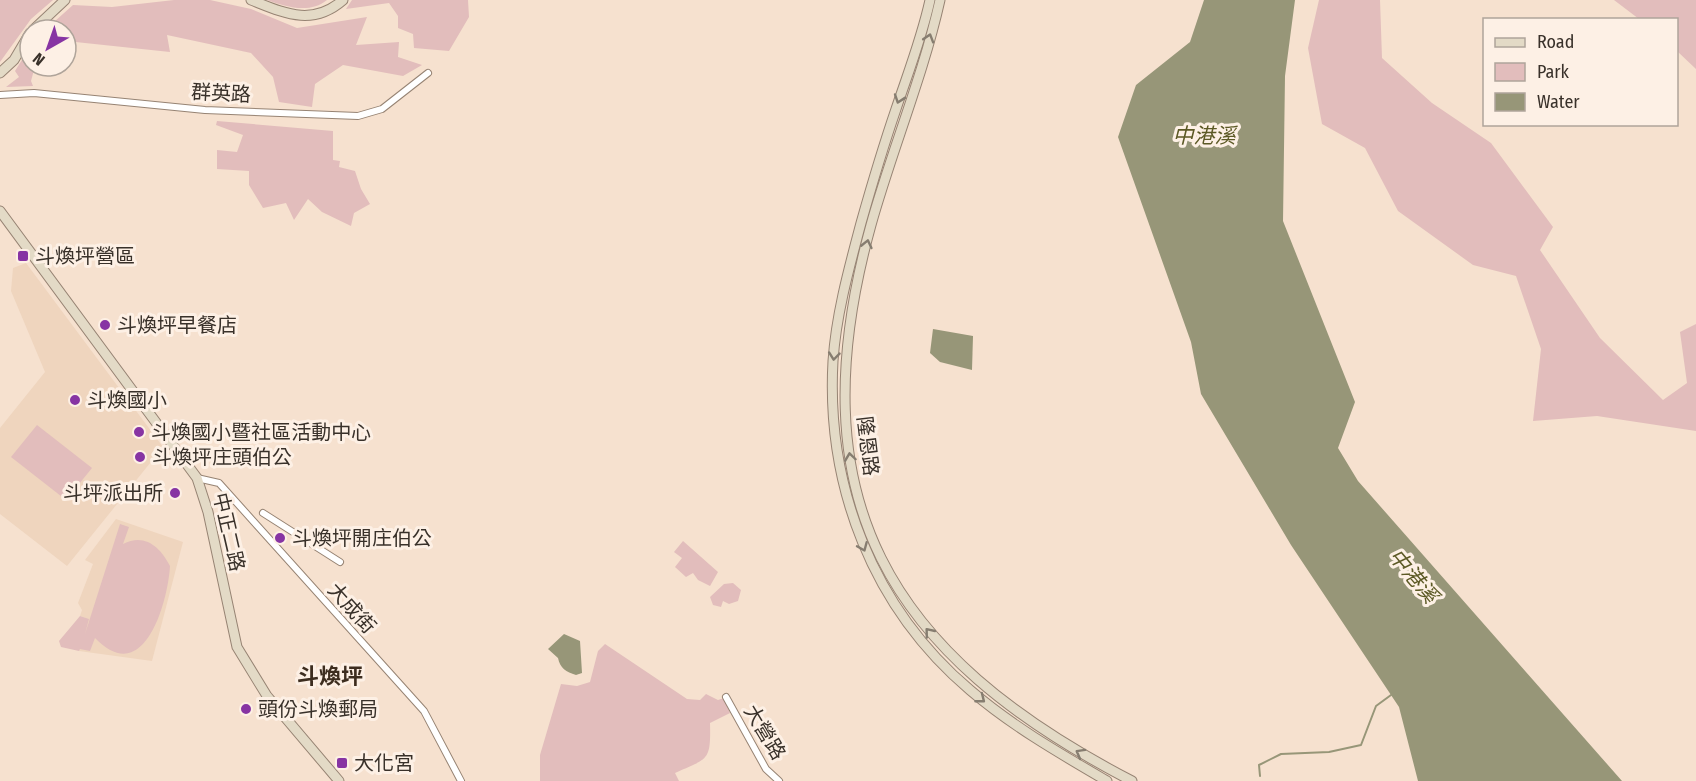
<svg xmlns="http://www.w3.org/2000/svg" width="1696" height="781" viewBox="0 0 1696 781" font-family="'Fira Sans Condensed','Noto Sans TC',sans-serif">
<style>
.built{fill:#efd5be}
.green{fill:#e2bdbc}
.water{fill:#979678}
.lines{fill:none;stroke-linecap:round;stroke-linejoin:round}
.stream{stroke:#979678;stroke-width:2}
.street-casing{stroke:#968373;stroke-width:8}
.secondary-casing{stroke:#968373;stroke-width:11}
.street{stroke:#fff;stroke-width:6}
.secondary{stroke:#e3dac6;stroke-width:9}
.oneway{stroke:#867d70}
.poi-dot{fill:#8734a3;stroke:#fdf0e5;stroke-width:2}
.labels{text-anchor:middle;stroke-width:6;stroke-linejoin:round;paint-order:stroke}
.street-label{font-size:20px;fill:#39312a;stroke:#fdf0e5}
.poi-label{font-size:20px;fill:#39312a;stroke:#fdf0e5;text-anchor:start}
.water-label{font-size:21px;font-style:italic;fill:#5c5925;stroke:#fdf0e5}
.quarter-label{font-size:22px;font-weight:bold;fill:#3d2d1f;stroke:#fdf0e5}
</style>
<rect width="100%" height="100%" fill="#f6e1cf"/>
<g class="built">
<polygon points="26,263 163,447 67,566 0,514 0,428 45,372 11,291 13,268"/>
<polygon points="116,519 183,542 152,661 79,651 88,619 80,616 82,610 78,603 93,564 85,560"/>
</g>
<g class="green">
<polygon points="0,0 53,0 31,19 0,62"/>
<polygon points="174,0 210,0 251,9 297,28 367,17 356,45 399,42 398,57 422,65 403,76 343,65 315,84 312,107 279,102 273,77 251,53 167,35 170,52 66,41 66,30 45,30 73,5 112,7"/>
<path d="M 267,0 L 327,0 C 310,14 286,7 267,0 Z"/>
<polygon points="352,0 468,0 469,17 449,51 414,48 413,34 398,28 398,16 389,3 346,9"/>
<polygon points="1319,0 1380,0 1382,58 1432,103 1491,143 1553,227 1540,250 1600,338 1663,400 1687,383 1680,332 1696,324 1696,431 1597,416 1533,421 1541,349 1516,276 1473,265 1398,211 1365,148 1322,124 1308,48"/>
<polygon points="1614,0 1696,0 1696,69 1677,51 1676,20 1639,19"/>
<polygon points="30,47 30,66 35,66 31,81 33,86 6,87 19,77 15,71"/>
<polygon points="217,121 333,131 333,160 340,161 339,167 355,171 361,189 370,204 354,213 351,226 322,212 308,199 294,220 286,203 263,208 249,185 249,171 217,169 217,150 237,152 243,135 216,125"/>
<polygon points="37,425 92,468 66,500 11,457"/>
<path d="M 120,524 L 129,527 L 123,544 C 145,533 160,547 170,566 C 168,602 144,689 95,638 L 90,651 L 80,649 L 79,651 L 61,647 L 59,641 L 80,616 L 89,619 L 85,634 Z"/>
<polygon points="683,541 718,572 710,586 698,580 693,573 686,577 675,567 682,558 674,552"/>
<polygon points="733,583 741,590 738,601 729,604 723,601 721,607 713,605 710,597 724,584"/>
<path d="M 605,644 L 687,699 L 700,700 L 706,694 L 718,700 L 724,698 L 730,713 L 710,723 C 711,762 708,758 675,773 L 679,781 L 540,781 L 540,755 L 561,684 L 577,686 L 590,682 L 598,651 Z"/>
</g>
<g class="water">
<polygon points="1204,0 1295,0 1285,76 1283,221 1355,402 1338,448 1358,481 1622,781 1418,781 1399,707 1291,545 1201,394 1191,342 1118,137 1136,85 1190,42"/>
<polygon points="933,329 973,336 972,370 940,362 930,353"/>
<path d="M 564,634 L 580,641 L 582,673 L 576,675 C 566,672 560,668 558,658 L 548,649 Z"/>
</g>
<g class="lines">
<polyline class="stream" points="1260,776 1259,765 1281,754 1329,752 1361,745 1376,706 1391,695"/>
<defs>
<g id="street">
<polyline points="0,95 34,93 205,110 358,116 382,109 428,73"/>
<polyline points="197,478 219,483 424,711 461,781"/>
<polyline points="263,513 340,562"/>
<polyline points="726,697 766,769 779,781"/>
</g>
<g id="secondary">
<path d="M 251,0 C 284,13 312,27 343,0"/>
<path d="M 930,0 C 922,37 908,73 896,109 C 883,147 872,184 861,223 C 849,268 836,315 833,361 C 826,487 873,608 970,690 C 1012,726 1059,753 1107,781"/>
<path d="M 940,0 C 923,76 892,150 871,225 C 795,499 887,654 1132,781"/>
<polyline points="33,30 65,0"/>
<polyline points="0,73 14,60 30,33"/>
<polyline points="0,211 197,478 208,512 237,647 267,696 339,781"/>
</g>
</defs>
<use href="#street" class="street-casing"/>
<use href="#secondary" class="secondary-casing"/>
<use href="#street" class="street"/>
<use href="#secondary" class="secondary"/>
</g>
<defs><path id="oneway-chevron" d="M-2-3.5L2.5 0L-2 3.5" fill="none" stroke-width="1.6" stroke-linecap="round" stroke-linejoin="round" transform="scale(1.5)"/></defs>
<g class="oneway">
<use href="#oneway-chevron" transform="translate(929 38) rotate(-73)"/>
<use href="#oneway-chevron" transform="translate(899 99) rotate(109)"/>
<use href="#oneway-chevron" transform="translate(867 244) rotate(-77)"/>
<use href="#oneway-chevron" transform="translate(834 356) rotate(96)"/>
<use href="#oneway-chevron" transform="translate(850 457) rotate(-98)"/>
<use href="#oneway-chevron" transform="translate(863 547) rotate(67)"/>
<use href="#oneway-chevron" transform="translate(929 632) rotate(-129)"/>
<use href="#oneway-chevron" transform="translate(981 699) rotate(38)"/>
<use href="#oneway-chevron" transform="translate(1080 753) rotate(-151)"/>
</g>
<g class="poi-dot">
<rect x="17" y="250" width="12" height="12" rx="3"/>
<circle cx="105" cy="325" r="6"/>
<circle cx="75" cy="400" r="6"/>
<circle cx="139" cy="432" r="6"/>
<circle cx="140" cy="457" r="6"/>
<circle cx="175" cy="493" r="6"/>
<circle cx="280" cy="538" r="6"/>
<circle cx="246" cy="709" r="6"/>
<rect x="336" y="757" width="12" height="12" rx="3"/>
</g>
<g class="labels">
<g class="street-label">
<text transform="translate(221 93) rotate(3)" y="7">群英路</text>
<text transform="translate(868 446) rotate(83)" y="7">隆恩路</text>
<text transform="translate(229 532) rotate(77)" y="7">中正二路</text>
<text transform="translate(352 608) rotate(48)" y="7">大成街</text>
<text transform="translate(765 732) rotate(59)" y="7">大營路</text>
</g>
<g class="poi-label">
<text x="35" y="263">斗煥坪營區</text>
<text x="117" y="332">斗煥坪早餐店</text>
<text x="87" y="407">斗煥國小</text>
<text x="151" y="439">斗煥國小暨社區活動中心</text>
<text x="152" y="464">斗煥坪庄頭伯公</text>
<text x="163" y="500" text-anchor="end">斗坪派出所</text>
<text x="292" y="545">斗煥坪開庄伯公</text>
<text x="258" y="716">頭份斗煥郵局</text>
<text x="354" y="770">大化宮</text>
</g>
<g class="water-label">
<text x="1204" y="143">中港溪</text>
<text transform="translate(1413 576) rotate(50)" y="7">中港溪</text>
</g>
<g class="quarter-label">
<text x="330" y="684">斗煥坪</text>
</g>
</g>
<rect x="1483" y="18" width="195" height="108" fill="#fdf0e5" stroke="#afa49a" stroke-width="1.5"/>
<rect x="1495" y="38" width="30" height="9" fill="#e3dac6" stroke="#afa49a" stroke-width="1.5"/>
<text x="1537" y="48" font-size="18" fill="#39312a">Road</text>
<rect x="1495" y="63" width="30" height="18" fill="#e2bdbc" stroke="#afa49a" stroke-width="1.5"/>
<text x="1537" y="78" font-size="18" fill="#39312a">Park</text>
<rect x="1495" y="93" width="30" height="18" fill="#979678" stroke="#afa49a" stroke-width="1.5"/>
<text x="1537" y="108" font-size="18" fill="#39312a">Water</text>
<g transform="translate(48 48) rotate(220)"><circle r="28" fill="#fdf0e5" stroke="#afa49a" stroke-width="1.5"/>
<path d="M0-4.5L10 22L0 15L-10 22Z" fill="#8734a3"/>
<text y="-9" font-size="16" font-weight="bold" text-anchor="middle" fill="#39312a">N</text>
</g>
</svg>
